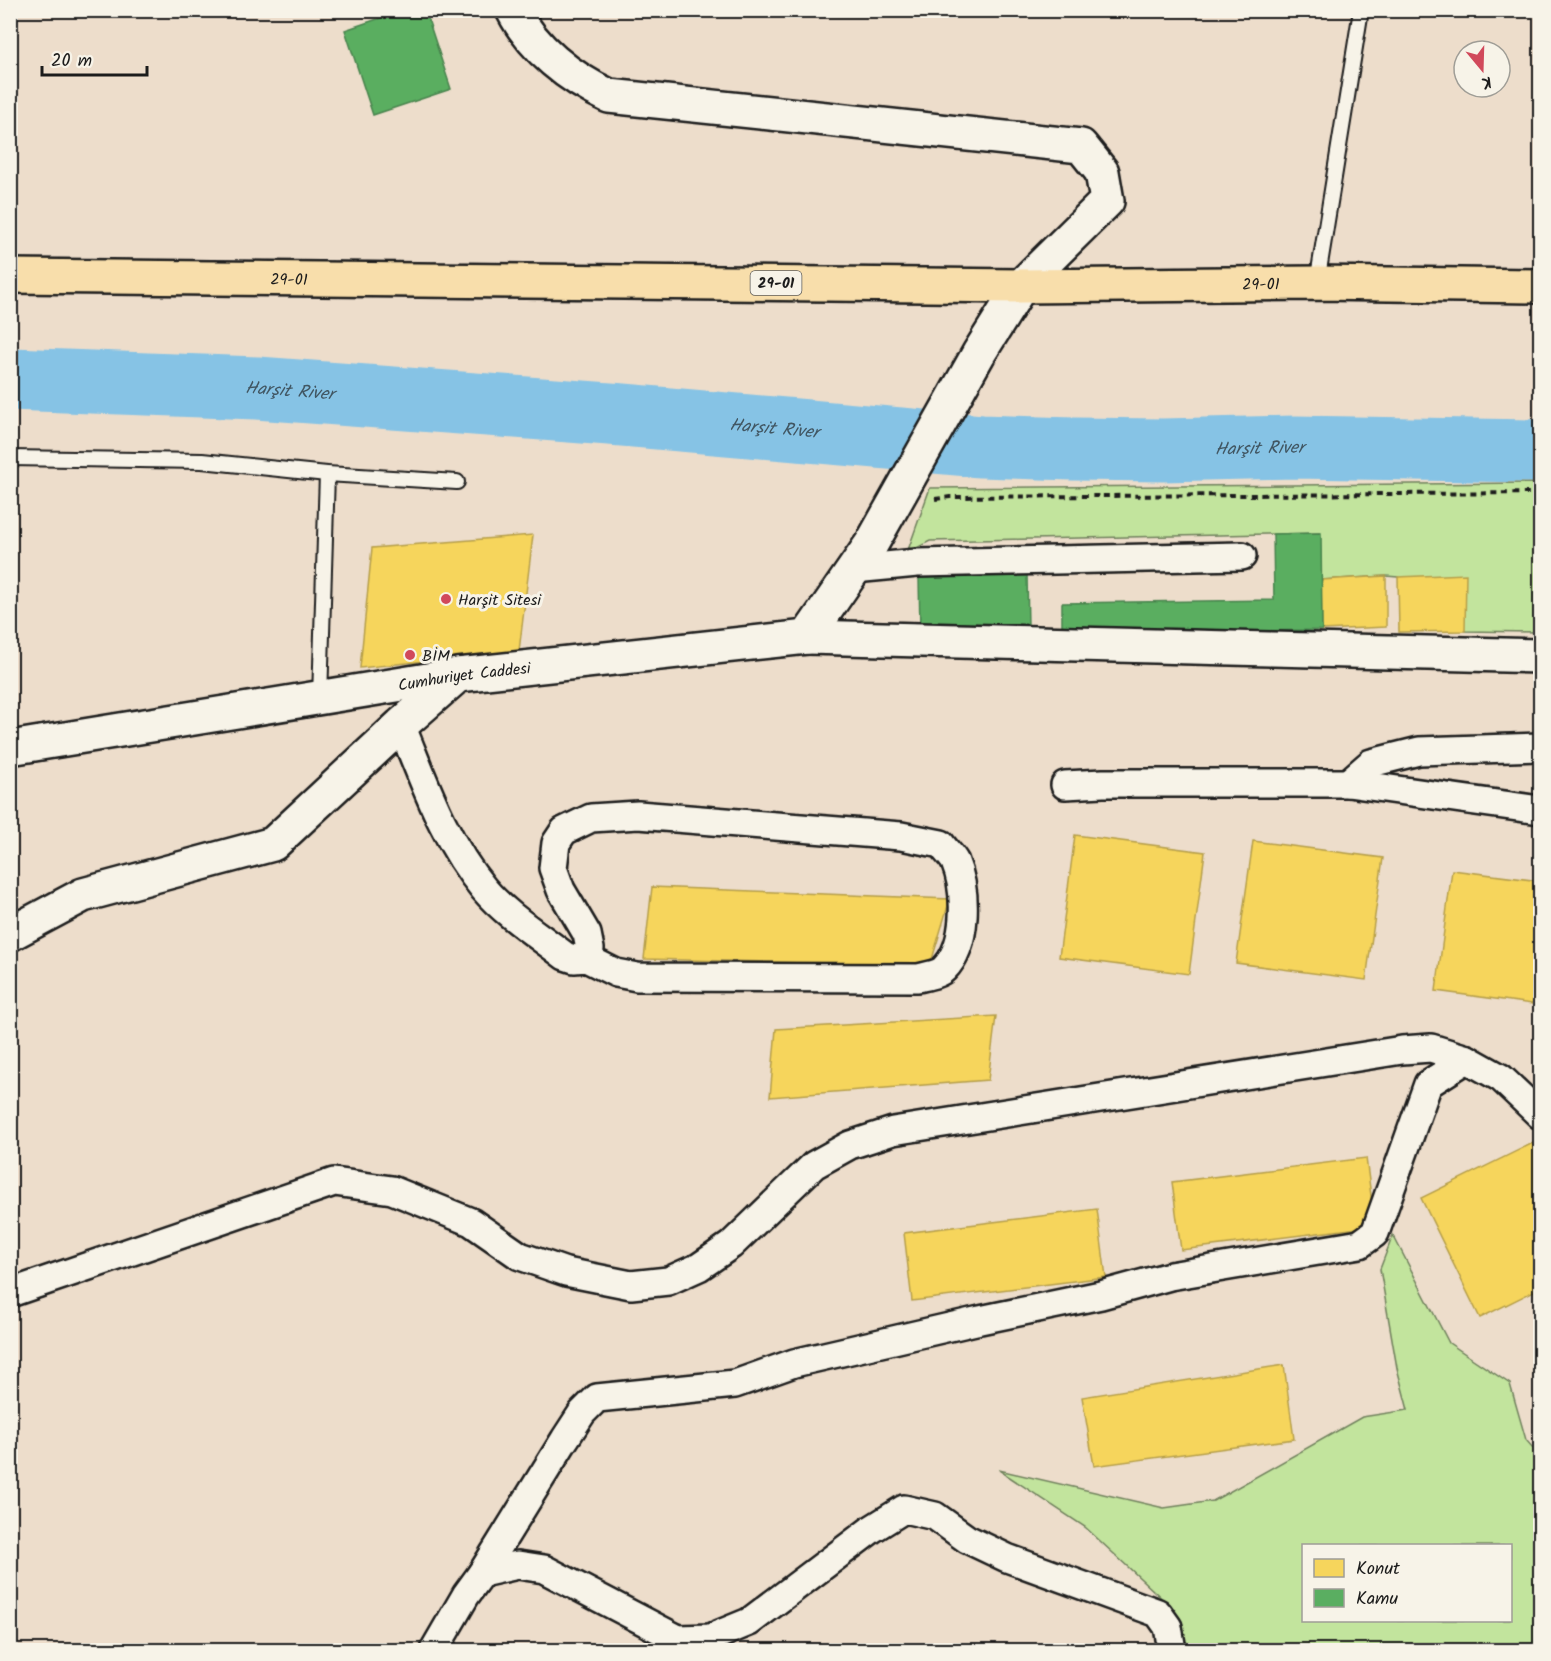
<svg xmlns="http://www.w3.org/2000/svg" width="1551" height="1661" viewBox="0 0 1551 1661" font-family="Kalam,sans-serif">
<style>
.green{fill:#c2e49d;stroke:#6f805c;stroke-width:1.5;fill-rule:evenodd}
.homes{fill:#f6d55c;stroke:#b59e49;stroke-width:1.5}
.public{fill:#5aae61;stroke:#47824c;stroke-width:1.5}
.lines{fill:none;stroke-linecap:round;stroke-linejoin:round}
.river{stroke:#86c3e5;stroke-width:63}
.lane-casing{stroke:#1c1c1c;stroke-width:18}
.street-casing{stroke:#1c1c1c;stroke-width:32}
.secondary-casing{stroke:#1c1c1c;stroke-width:38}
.primary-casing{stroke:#1c1c1c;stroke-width:38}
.path{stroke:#1c1c1c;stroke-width:4;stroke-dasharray:6 4.5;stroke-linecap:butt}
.lane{stroke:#f7f3e8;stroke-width:14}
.street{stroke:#f7f3e8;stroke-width:27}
.secondary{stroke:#f7f3e8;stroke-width:33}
.primary{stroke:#f8deab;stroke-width:33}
.poi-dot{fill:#d1495b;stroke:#f7f3e8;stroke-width:2}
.labels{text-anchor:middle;stroke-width:6;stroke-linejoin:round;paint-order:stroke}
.shield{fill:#f7f3e8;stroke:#5e5c59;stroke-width:1.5}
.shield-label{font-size:15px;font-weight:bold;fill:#1c1c1c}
.street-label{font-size:16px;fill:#1c1c1c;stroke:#f7f3e8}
.poi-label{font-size:16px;fill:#1c1c1c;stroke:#f7f3e8;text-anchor:start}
.water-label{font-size:18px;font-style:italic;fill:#415662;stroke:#f7f3e8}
</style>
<rect width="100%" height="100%" fill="#edddcb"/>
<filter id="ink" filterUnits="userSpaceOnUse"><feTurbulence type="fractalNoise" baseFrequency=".0167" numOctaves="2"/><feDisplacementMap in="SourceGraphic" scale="12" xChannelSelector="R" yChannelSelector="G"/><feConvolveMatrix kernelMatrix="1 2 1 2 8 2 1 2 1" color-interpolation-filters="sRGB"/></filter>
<g filter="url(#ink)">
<g class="green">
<polygon points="1540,483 1540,632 1465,631 1398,577 1386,576 1321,580 1320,533 930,541 907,553 930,488"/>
<path d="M 1393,1235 L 1449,1343 L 1510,1384 L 1526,1440 L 1540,1456 L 1540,1650 L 1183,1650 L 1183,1643 L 1170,1606 L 1085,1527 L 999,1470 L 1164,1508 L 1213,1501 L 1362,1417 L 1408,1410 L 1397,1368 L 1380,1269 ZM 1304,1546 L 1510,1546 L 1510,1620 L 1304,1620 Z"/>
</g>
<g class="homes">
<polygon points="533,535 519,651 360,668 372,548"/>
<polygon points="1466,574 1465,631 1399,632 1398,577"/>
<polygon points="1386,576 1386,627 1322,630 1321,580"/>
<polygon points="1075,835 1205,852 1189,974 1059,957"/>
<polygon points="1253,841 1383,858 1366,980 1236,963"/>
<polygon points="1452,870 1540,881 1540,1005 1436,991"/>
<polygon points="652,887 950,899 930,966 644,959"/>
<polygon points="996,1016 988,1080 770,1097 776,1029"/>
<polygon points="1533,1143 1540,1158 1540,1288 1480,1318 1421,1198"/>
<polygon points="1366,1158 1375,1226 1181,1250 1172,1182"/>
<polygon points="1097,1209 1106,1277 912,1301 904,1233"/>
<polygon points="1284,1365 1294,1439 1094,1466 1082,1397"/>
</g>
<g class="public">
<polygon points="404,10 425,10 451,89 373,115 345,30"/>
<polygon points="1321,533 1322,630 1062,633 1062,603 1274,600 1273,534"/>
<polygon points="1027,575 1028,627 920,630 919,577"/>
</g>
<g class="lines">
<path class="river" id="s1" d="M 10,379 L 257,388 L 623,415 L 981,446 L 1073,449 L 1163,450 L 1295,447 L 1540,451"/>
<defs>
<g id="lane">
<polyline points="1317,283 1361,10"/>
<polyline points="10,458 202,461 327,474 457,482"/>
<polyline points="320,698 327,474"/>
</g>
<g id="street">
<polyline points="854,569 917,563 1242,556"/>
<path d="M 401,725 C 424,781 444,841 484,889 C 506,915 538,935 565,956 L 574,959 L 586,958 L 590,949 L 587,934 L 561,890 L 553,868 L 556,843 L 564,831 L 591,818 L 638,815 L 901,836 L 941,844 C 945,850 952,856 955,862 C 967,891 968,945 944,969 C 939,974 926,976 918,978 L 637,977 L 616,973 L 586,958"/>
<polyline points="1348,783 1371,763 1419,751 1540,747"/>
<polyline points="1065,785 1103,783 1348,783 1540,810"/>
<polyline points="10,1293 334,1182 392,1190 471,1222 520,1256 566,1272 631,1285 668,1281 699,1267 731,1245 814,1165 850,1145 893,1131 1402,1050 1431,1048 1467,1059 1501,1078 1540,1115"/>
<polyline points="482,1573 565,1439 582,1413 597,1398 735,1384 794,1363 980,1320 1101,1295 1170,1276 1360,1244 1375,1233 1428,1084 1467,1059"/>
<polyline points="434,1650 466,1595 482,1573 518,1565 544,1569 678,1639 710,1638 749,1622 872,1529 904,1509 935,1516 967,1539 1007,1558 1158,1613 1168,1627 1172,1650"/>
</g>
<g id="secondary">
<polyline points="807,637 1540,656"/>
<path id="s2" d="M 10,748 L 458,675 L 807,637 L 872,543 L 979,353 L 1021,286 L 1107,201 L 1102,172 L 1081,146 L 609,96 C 570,78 533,49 513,10"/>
<polyline points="10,934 83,895 273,844 401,725 458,675"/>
</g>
<g id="primary">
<path id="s3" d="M 10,276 L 1021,286 L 1317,283 L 1540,286"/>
</g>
</defs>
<use href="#lane" class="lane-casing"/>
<use href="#street" class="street-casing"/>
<use href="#secondary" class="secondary-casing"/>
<use href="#primary" class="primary-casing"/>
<polyline class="path" points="935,499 950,497 1540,493"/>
<use href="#lane" class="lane"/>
<use href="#street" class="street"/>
<use href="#secondary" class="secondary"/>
<use href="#primary" class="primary"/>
</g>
</g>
<g class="poi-dot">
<circle cx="446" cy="599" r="6"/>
<circle cx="410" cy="655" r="6"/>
</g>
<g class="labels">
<rect class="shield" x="750.5" y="271" width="51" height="24" rx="4.5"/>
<g class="shield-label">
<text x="776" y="288">29-01</text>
</g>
<g class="street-label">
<text dy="6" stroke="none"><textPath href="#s3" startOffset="279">29-01</textPath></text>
<text dy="6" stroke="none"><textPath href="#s3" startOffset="1251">29-01</textPath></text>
<text dy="6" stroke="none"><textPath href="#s2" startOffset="460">Cumhuriyet Caddesi</textPath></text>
</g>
<g class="poi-label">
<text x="458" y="605">Harşit Sitesi</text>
<text x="422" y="661">BİM</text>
</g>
<g class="water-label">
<text dy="6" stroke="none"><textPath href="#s1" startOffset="280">Harşit River</textPath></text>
<text dy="6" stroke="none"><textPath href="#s1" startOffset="766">Harşit River</textPath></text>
<text dy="6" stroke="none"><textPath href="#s1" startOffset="1252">Harşit River</textPath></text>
</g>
</g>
<rect width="1551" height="1661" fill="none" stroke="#f7f3e8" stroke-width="36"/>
<rect x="18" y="18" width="1515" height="1625" fill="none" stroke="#1c1c1c" stroke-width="2" filter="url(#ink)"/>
<rect x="1302" y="1544" width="210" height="78" fill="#f7f3e8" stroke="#9f9d96" stroke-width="1.5"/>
<rect x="1314" y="1559" width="30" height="18" fill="#f6d55c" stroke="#9f9d96" stroke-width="1.5"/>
<text x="1356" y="1574" font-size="18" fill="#1c1c1c">Konut</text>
<rect x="1314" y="1589" width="30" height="18" fill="#5aae61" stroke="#9f9d96" stroke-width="1.5"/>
<text x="1356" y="1604" font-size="18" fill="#1c1c1c">Kamu</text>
<g transform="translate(1482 69) rotate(161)"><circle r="28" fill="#f7f3e8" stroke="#9f9d96" stroke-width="1.5"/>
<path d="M0-4.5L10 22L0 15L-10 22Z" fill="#d1495b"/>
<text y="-9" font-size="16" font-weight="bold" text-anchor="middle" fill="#1c1c1c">K</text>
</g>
<path d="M42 66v9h105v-9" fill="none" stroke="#1c1c1c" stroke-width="3"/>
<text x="51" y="66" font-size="18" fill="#1c1c1c" stroke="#f7f3e8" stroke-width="4.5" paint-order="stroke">20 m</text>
</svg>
